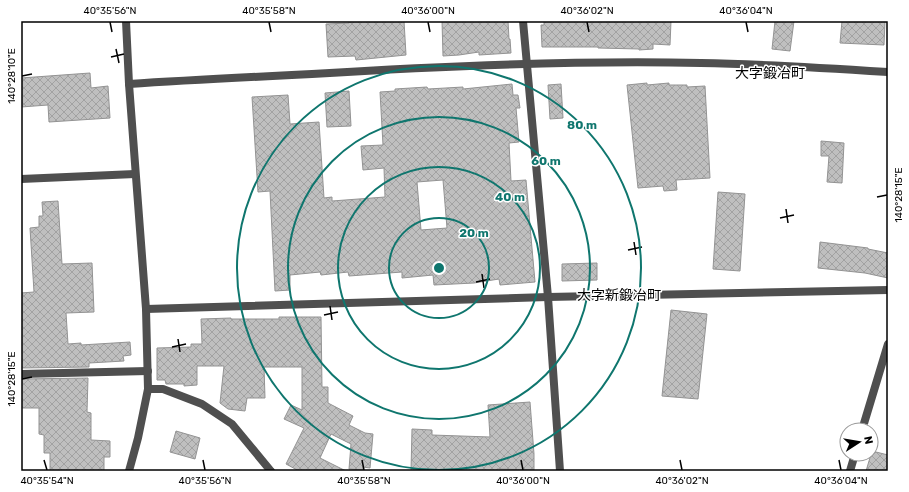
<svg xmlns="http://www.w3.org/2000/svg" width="909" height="492" viewBox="0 0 909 492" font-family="Rubik,'Noto Sans JP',sans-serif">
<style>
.building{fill:url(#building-cross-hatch);stroke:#939393;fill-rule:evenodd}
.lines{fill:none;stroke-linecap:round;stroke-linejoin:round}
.minor{stroke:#4f4f4f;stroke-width:8}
.tertiary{stroke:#4f4f4f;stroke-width:8}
.ticks{fill:none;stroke:#000;stroke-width:1.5}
.ring{fill:none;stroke:#0f766e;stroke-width:2}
.labels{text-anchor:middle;stroke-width:3;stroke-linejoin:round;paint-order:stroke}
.quarter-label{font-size:14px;fill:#000;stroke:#fff}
.centre{fill:#0f766e;stroke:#fff;stroke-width:2}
.ring-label{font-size:12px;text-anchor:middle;font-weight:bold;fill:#0f766e;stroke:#fff;stroke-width:3;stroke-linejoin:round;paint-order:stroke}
.neatline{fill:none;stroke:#000;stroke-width:1.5}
.ticks-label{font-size:10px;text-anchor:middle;fill:#000}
</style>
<defs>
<pattern id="building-cross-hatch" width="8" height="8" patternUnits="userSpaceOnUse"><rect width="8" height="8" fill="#bfbfbf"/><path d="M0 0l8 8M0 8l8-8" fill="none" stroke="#a2a2a2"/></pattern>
</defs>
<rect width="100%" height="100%" fill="#fff"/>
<g class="building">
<polygon points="349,21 404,21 406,55 356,60 355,56 328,57 326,24 349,23"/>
<polygon points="442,21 508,21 509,39 510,39 511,53 479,55 479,52 459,55 443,56"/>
<polygon points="544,21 671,21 670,45 653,44 653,49 639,50 639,49 598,48 598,47 542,47 541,25 544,25"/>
<polygon points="775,21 794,21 790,51 772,49"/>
<polygon points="842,21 885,21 884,45 840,43"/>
<polygon points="90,73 91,88 108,86 110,118 49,122 48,105 21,107 21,78"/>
<polygon points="647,83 647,85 669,83 669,85 687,85 687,87 705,86 710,178 676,180 677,190 664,191 663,186 638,188 627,85"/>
<path d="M 512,84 L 513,95 L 518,95 L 520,108 L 516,108 L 519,142 L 509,143 L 511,181 L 526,180 L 535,282 L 500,285 L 499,279 L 474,283 L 434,285 L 433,275 L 402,278 L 402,272 L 349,276 L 348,272 L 321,275 L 320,272 L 290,275 L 290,290 L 275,291 L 270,191 L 258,192 L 252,97 L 288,95 L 290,124 L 319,122 L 324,198 L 332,197 L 332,201 L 385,197 L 384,168 L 363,170 L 361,146 L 383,145 L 380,92 L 395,91 L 395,89 L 427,87 L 428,89 L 463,87 L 463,89 ZM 443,180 L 447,228 L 421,230 L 417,182 Z"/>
<polygon points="561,84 563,118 550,119 548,85"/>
<polygon points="349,91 351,126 327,127 325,93"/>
<polygon points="821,141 844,143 842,183 827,182 829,156 821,156"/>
<polygon points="718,192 745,194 740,271 713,269"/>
<polygon points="58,201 62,264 92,263 94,312 66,313 68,344 81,343 81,345 130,342 131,355 123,356 124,361 89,363 89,367 21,368 21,293 34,292 30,228 39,227 39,216 43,216 42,202"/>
<polygon points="820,242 868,248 868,249 888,253 888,278 865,273 818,268"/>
<polygon points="597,263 597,280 562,281 562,264"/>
<polygon points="671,310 707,314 698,399 662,396"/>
<polygon points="279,317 321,317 322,387 328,387 328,403 353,416 349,425 365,433 373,434 370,468 363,467 363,470 349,469 351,444 331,434 320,458 346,471 299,471 286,464 304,428 284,419 291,405 302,410 302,367 264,367 265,398 247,398 245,411 228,409 220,403 224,366 197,366 197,385 184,386 184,384 166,384 165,380 157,380 157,348 191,347 191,344 202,344 201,319 231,318 231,319 279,319"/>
<polygon points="88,378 87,412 91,413 91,440 110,441 110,457 104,457 104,471 50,471 50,453 44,453 44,435 39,434 39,408 21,408 21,379"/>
<polygon points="530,402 534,454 534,470 497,469 497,471 411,471 412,429 432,430 432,435 490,437 488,405"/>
<polygon points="176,431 200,438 195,459 170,452"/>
<polygon points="872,451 888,455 888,471 866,471"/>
</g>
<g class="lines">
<g class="minor">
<polyline points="146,309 548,297 888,290"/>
<polyline points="21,374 148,371"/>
<polyline points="148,389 163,389 202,404 232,424 270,470 271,471"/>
<polyline points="862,430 888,344"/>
<polyline points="850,471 855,454"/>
</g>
<g class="tertiary">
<polyline points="126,21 129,84 146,309 148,389 138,438 129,471"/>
<polyline points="523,21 548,297 560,471"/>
<path d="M 129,84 C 190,80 251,77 312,74 C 441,66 571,60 701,63 C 764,64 826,68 888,72"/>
<polyline points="21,179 135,174"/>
</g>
</g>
<path class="ticks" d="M 110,22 L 112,32M 269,22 L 271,32M 428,22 L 430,32M 587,22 L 589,32M 746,22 L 748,32M 116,49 L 119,63M 111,57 L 124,54M 22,76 L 32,74M 877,197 L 887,195M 786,209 L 788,223M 780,218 L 794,215M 634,242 L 636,255M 628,250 L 642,247M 482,274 L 484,288M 476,282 L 490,279M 330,306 L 332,320M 324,315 L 338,312M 178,339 L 180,352M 172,347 L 186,344M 22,379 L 32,377M 44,460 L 47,470M 203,460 L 205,470M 362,460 L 364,470M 521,460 L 523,470M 680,460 L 682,470M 839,460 L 841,470"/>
<g class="ring">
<circle cx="439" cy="268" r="50"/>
<circle cx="439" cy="268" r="101"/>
<circle cx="439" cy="268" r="151"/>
<circle cx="439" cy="268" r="202"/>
</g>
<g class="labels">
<g class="quarter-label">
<text x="770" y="78">大字鍛冶町</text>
<text x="619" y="300">大字新鍛冶町</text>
</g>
</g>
<circle cx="439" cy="268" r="6" class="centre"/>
<g class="ring-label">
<text x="582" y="129">80 m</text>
<text x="546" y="165">60 m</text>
<text x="510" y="201">40 m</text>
<text x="474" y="237">20 m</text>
</g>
<rect width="909" height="492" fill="none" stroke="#ffffff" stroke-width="44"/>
<g transform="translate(859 442) rotate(78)"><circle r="19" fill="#ffffff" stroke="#999999"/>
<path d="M0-3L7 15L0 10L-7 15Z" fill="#000000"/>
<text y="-6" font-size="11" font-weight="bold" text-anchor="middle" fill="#000000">N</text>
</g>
<rect x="22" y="22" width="865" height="448" class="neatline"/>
<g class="ticks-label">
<text x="110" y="14">40°35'56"N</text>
<text x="269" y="14">40°35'58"N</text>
<text x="428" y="14">40°36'00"N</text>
<text x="587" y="14">40°36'02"N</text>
<text x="746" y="14">40°36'04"N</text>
<text transform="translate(11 76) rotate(-90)" y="4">140°28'10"E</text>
<text transform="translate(898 195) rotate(-90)" y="4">140°28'15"E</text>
<text transform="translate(11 379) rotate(-90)" y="4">140°28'15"E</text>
<text x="47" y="484">40°35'54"N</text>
<text x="205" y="484">40°35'56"N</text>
<text x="364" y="484">40°35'58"N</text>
<text x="523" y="484">40°36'00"N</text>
<text x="682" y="484">40°36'02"N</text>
<text x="841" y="484">40°36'04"N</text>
</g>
</svg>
